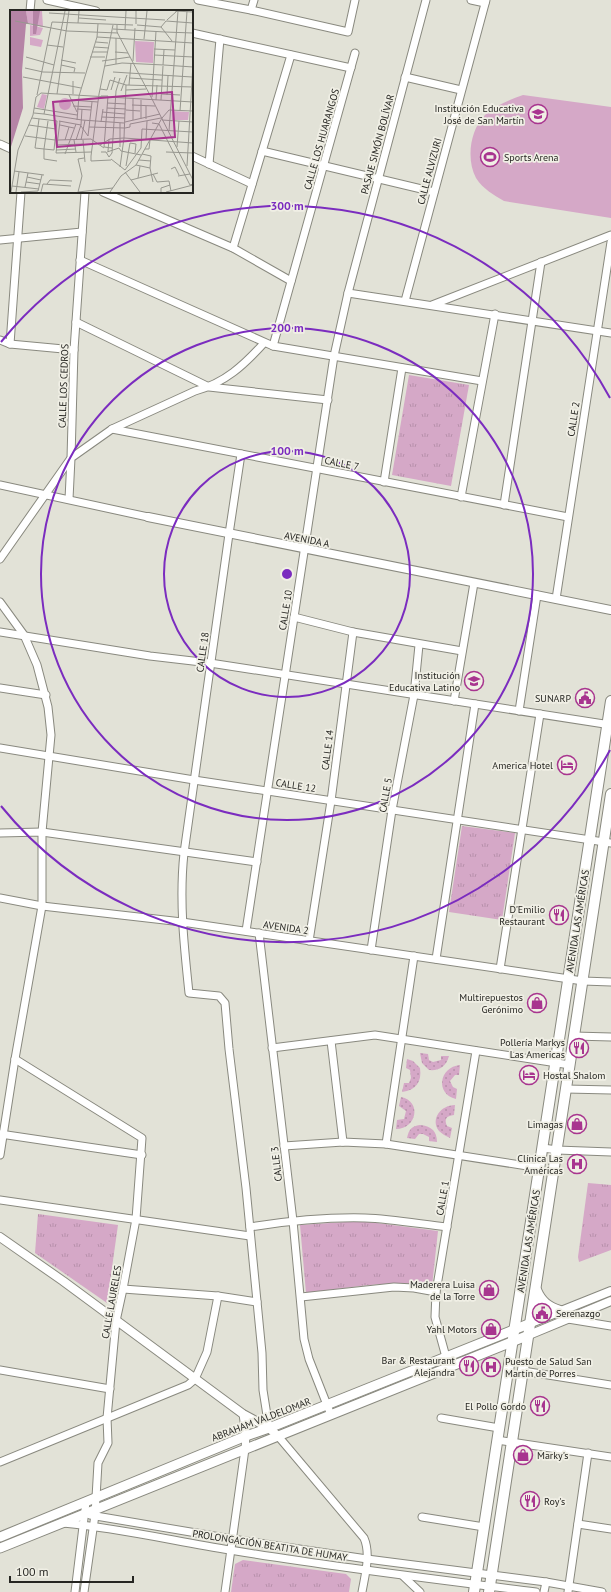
<svg xmlns="http://www.w3.org/2000/svg" width="611" height="1592" viewBox="0 0 611 1592" font-family="'PT Sans',sans-serif">
<style>
.grass{fill:url(#grass-dots)}
.park{fill:url(#park-tufts)}
.garden{fill:#d5a8c7}
.lines{fill:none;stroke-linecap:round;stroke-linejoin:round}
.minor-casing{stroke:#89897f;stroke-width:9}
.tertiary-casing{stroke:#89897f;stroke-width:10}
.secondary-casing{stroke:#89897f;stroke-width:11}
.primary-casing{stroke:#89897f;stroke-width:12}
.minor{stroke:#fff;stroke-width:7}
.tertiary{stroke:#fff;stroke-width:8}
.secondary{stroke:#fff;stroke-width:9}
.primary{stroke:#fff;stroke-width:10}
.ring{fill:none;stroke:#7b2cbf;stroke-width:2}
.labels{text-anchor:middle;stroke-width:3.5;stroke-linejoin:round;paint-order:stroke}
.poi-label{font-size:10px;fill:#262622;stroke:#f0efe5;text-anchor:end}
.street-label{font-size:10px;fill:#262622;stroke:#f0efe5}
.inset-road{fill:none;stroke:#97978f;stroke-width:1}
.view{fill:#a8358f;fill-opacity:0.15;stroke:#a8358f;stroke-width:2}
.inset-edge{fill:none;stroke:#262622;stroke-width:2}
.centre{fill:#7b2cbf;stroke:#f0efe5;stroke-width:2}
.ring-label{font-size:12px;text-anchor:middle;font-weight:bold;fill:#7b2cbf;stroke:#f0efe5;stroke-width:3.5;stroke-linejoin:round;paint-order:stroke}
</style>
<defs>
<pattern id="grass-dots" width="8" height="8" patternUnits="userSpaceOnUse"><rect width="8" height="8" fill="#d5a8c7"/><path d="M2 2h.1M6 6h.1" fill="none" stroke="#b790ab" stroke-width="1.8" stroke-linecap="round"/></pattern>
<pattern id="park-tufts" width="24" height="20" patternUnits="userSpaceOnUse"><rect width="24" height="20" fill="#d5a8c7"/><path d="M3 7l-1-3M5 7V3M7 7l1-3M15 17l-1-3M17 17v-4M19 17l1-3" fill="none" stroke="#b790ab"/></pattern>
</defs>
<rect width="100%" height="100%" fill="#e2e2d7"/>
<g class="grass">
<path d="M 420,1053 L 428,1054 L 429,1060 L 433,1062 L 441,1060 L 441,1056 L 449,1056 C 446,1067 439,1071 429,1070 L 422,1063 Z"/>
<path d="M 407,1059 L 413,1061 L 420,1068 C 422,1082 416,1090 402,1092 L 404,1083 L 409,1083 L 411,1078 L 410,1070 L 406,1068 Z"/>
<path d="M 460,1065 L 459,1075 L 455,1075 L 450,1081 L 453,1087 L 457,1089 L 456,1099 C 435,1094 439,1067 460,1065 Z"/>
<path d="M 401,1097 C 422,1101 417,1129 396,1129 L 397,1120 L 404,1119 L 406,1111 L 399,1106 Z"/>
<path d="M 455,1105 L 454,1115 C 446,1116 444,1119 447,1126 L 452,1128 L 450,1138 C 446,1136 442,1134 439,1131 C 430,1119 441,1105 455,1105 Z"/>
<path d="M 420,1125 C 431,1126 437,1131 437,1142 L 429,1141 L 429,1137 L 423,1134 L 419,1134 L 415,1139 L 407,1138 C 409,1129 412,1126 420,1125 Z"/>
</g>
<g class="park">
<polygon points="409,375 469,385 451,486 392,475"/>
<polygon points="462,826 515,833 502,920 449,912"/>
<polygon points="588,1183 611,1185 611,1250 579,1262 578,1257"/>
<polygon points="38,1214 118,1225 107,1303 35,1253"/>
<path d="M 345,1222 L 369,1222 L 438,1231 L 432,1286 C 391,1279 347,1288 306,1293 L 300,1225 Z"/>
<polygon points="243,1560 346,1574 351,1579 349,1592 231,1592 235,1564"/>
</g>
<path class="garden" d="M 523,95 L 611,107 L 611,218 L 504,201 C 494,195 483,189 476,178 C 466,159 470,130 485,115 C 496,105 509,100 523,95 Z"/>
<g class="lines">
<defs>
<g id="minor">
<polyline points="47,0 96,11"/>
<polyline points="198,0 251,10 348,32 355,0"/>
<polyline points="471,0 485,3"/>
<polyline points="251,10 254,0"/>
<polyline points="30,11 31,0"/>
<polyline points="192,33 351,68"/>
<polyline points="405,77 461,90"/>
<polyline points="0,144 11,149"/>
<polyline points="262,151 434,192"/>
<polyline points="192,156 252,184"/>
<polyline points="209,164 220,39"/>
<polyline points="103,192 233,248 291,281"/>
<polyline points="0,240 82,232"/>
<polyline points="233,248 291,55"/>
<polyline points="80,260 273,346 482,381"/>
<polyline points="348,293 611,333"/>
<polyline points="405,301 486,0"/>
<polyline points="432,305 611,235"/>
<polyline points="76,322 209,387 328,400"/>
<polyline points="0,340 10,344 74,350"/>
<polyline points="10,344 21,192"/>
<polyline points="273,346 355,53"/>
<polyline points="112,429 568,517"/>
<path d="M 241,454 L 229,534 L 184,853 C 179,900 184,946 189,993 L 219,996 L 225,1003 L 229,1049 L 246,1188 L 262,1353 L 263,1390 L 269,1428"/>
<polyline points="384,482 402,368"/>
<polyline points="0,485 148,517"/>
<polyline points="461,497 495,314"/>
<path d="M 69,499 L 71,458 L 112,429 L 195,391 C 225,383 244,365 264,343"/>
<polyline points="504,505 541,262"/>
<polyline points="0,559 71,458 74,350 85,192"/>
<polyline points="556,599 611,242"/>
<polyline points="0,602 24,635 37,665 48,707 51,735 42,832 42,906 15,1059 0,1155"/>
<polyline points="294,617 353,632 462,651"/>
<polyline points="0,632 150,656 210,663 611,725"/>
<polyline points="0,688 46,695"/>
<polyline points="454,701 474,583"/>
<polyline points="519,711 537,595"/>
<polyline points="0,748 194,780 611,843"/>
<polyline points="0,833 42,832 257,862"/>
<polyline points="0,898 42,906 182,922 583,981 611,982"/>
<polyline points="246,931 334,356 348,293 426,0"/>
<polyline points="259,933 293,1221 304,1339 309,1359 331,1415"/>
<polyline points="309,941 331,801 353,632"/>
<polyline points="371,950 392,810 414,695 419,645"/>
<polyline points="436,959 475,704"/>
<polyline points="500,969 540,714"/>
<polyline points="574,1036 611,1037"/>
<polyline points="331,1041 343,1142"/>
<polyline points="272,1048 375,1035 570,1065"/>
<polyline points="15,1059 142,1138 136,1219 123,1289 116,1321 107,1418 108,1443 98,1463 95,1515 84,1592"/>
<polyline points="566,1089 611,1090"/>
<polyline points="0,1134 142,1155"/>
<polyline points="386,1144 414,956"/>
<polyline points="284,1146 343,1142 386,1144 540,1168"/>
<polyline points="543,1148 557,1150 611,1152"/>
<polyline points="0,1200 250,1236"/>
<path d="M 250,1227 C 288,1221 326,1217 365,1218 C 392,1219 420,1224 447,1227"/>
<polyline points="123,1289 218,1296 257,1302"/>
<polyline points="301,1297 394,1287 414,1288 436,1292"/>
<polyline points="568,1319 611,1326"/>
<polyline points="446,1357 435,1317 436,1292 476,1051"/>
<polyline points="0,1370 110,1389"/>
<polyline points="523,1371 611,1385"/>
<polyline points="441,1418 499,1428"/>
<path d="M 278,1436 L 364,1538 C 371,1554 365,1575 362,1592"/>
<polyline points="497,1440 611,1457"/>
<polyline points="0,1462 188,1385 195,1379 207,1352 218,1296"/>
<polyline points="90,1515 232,1539 367,1559 546,1582 602,1592"/>
<polyline points="422,1517 484,1527"/>
<path d="M 63,1523 C 119,1528 174,1541 230,1550 C 331,1567 434,1579 536,1592"/>
<polyline points="578,1524 611,1529"/>
<polyline points="403,1576 420,1592"/>
<polyline points="75,1592 86,1502"/>
<polyline points="225,1592 245,1449 246,1436 243,1414"/>
<polyline points="544,1592 546,1582"/>
<polyline points="568,1592 588,1453"/>
</g>
<g id="tertiary">
<polyline points="148,517 611,610"/>
<polyline points="0,1237 63,1281 243,1414 269,1428 278,1436"/>
<polyline points="531,1323 611,1291"/>
<polyline points="529,1335 611,1301"/>
</g>
<g id="secondary">
<polyline points="0,1537 246,1436 269,1428 531,1323"/>
<polyline points="0,1548 529,1335"/>
</g>
<g id="primary">
<path d="M 536,1290 C 541,1302 548,1307 560,1311"/>
<polyline points="474,1592 611,701"/>
<polyline points="489,1592 611,794"/>
</g>
</defs>
<use href="#minor" class="minor-casing"/>
<use href="#tertiary" class="tertiary-casing"/>
<use href="#secondary" class="secondary-casing"/>
<use href="#primary" class="primary-casing"/>
<use href="#minor" class="minor"/>
<use href="#tertiary" class="tertiary"/>
<use href="#secondary" class="secondary"/>
<use href="#primary" class="primary"/>
</g>
<g class="ring">
<circle cx="287" cy="574" r="123"/>
<circle cx="287" cy="574" r="246"/>
<path d="M610 750A368 368 0 0 1 1 806M1 342A368 368 0 0 1 610 398"/>
</g>
<defs>
<symbol id="school-ring" viewBox="-11 -11 22 22"><circle r="9.5" fill="#f0efe5" stroke="#a8358f" stroke-width="1.5"/><path d="M0-5L7-2L0 1L-7-2ZM-4 1L0 2.5L4 1V4Q0 6-4 4Z" fill="#a8358f"/></symbol>
<symbol id="stadium-ring" viewBox="-11 -11 22 22"><circle r="9.5" fill="#f0efe5" stroke="#a8358f" stroke-width="1.5"/><path d="M0-5a6.5 5 0 1 0 0 10a6.5 5 0 1 0 0-10ZM-3.5-1.8h7v3.6h-7Z" fill="#a8358f"/></symbol>
<symbol id="civic-ring" viewBox="-11 -11 22 22"><circle r="9.5" fill="#f0efe5" stroke="#a8358f" stroke-width="1.5"/><path d="M-.6-6.5H3V-4.5H.6V-3L4-1V1h2V6H-6V1h2V-1L-.6-3ZM-1.2 2.5V6h2.4V2.5Z" fill="#a8358f"/></symbol>
<symbol id="hotel-ring" viewBox="-11 -11 22 22"><circle r="9.5" fill="#f0efe5" stroke="#a8358f" stroke-width="1.5"/><path d="M-6-4.5h1.5V1H6V5H4.5V3h-9V5H-6ZM-4 0a1.8 1.8 0 1 1 3.6 0ZM.5 0V-2.5h3Q6-2.5 6 0Z" fill="#a8358f"/></symbol>
<symbol id="restaurant-ring" viewBox="-11 -11 22 22"><circle r="9.5" fill="#f0efe5" stroke="#a8358f" stroke-width="1.5"/><path d="M-5-6h1v4h1v-4h1v4h1v-4h1v5L-1.5 .5V6h-2V.5L-5-1ZM5-6V6H3V1.5H1.5Q1.5-4 5-6Z" fill="#a8358f"/></symbol>
<symbol id="shop-ring" viewBox="-11 -11 22 22"><circle r="9.5" fill="#f0efe5" stroke="#a8358f" stroke-width="1.5"/><path d="M-5-2.5h2.3a2.7 3.5 0 0 1 5.4 0H5L5.5 6h-11ZM-1.5-2.5h3a1.5 2.3 0 0 0-3 0Z" fill="#a8358f"/></symbol>
<symbol id="hospital-ring" viewBox="-11 -11 22 22"><circle r="9.5" fill="#f0efe5" stroke="#a8358f" stroke-width="1.5"/><path d="M-5-5h3v3.5h4V-5h3V5h-3V1.5h-4V5h-3Z" fill="#a8358f"/></symbol>
</defs>
<g fill-rule="evenodd">
<use href="#school-ring" x="527" y="103" width="22" height="22"/>
<use href="#stadium-ring" x="479" y="146" width="22" height="22"/>
<use href="#school-ring" x="463" y="670" width="22" height="22"/>
<use href="#civic-ring" x="574" y="687" width="22" height="22"/>
<use href="#hotel-ring" x="556" y="754" width="22" height="22"/>
<use href="#restaurant-ring" x="548" y="904" width="22" height="22"/>
<use href="#shop-ring" x="526" y="992" width="22" height="22"/>
<use href="#restaurant-ring" x="568" y="1037" width="22" height="22"/>
<use href="#hotel-ring" x="518" y="1064" width="22" height="22"/>
<use href="#shop-ring" x="566" y="1113" width="22" height="22"/>
<use href="#hospital-ring" x="566" y="1153" width="22" height="22"/>
<use href="#shop-ring" x="478" y="1279" width="22" height="22"/>
<use href="#civic-ring" x="531" y="1302" width="22" height="22"/>
<use href="#shop-ring" x="480" y="1318" width="22" height="22"/>
<use href="#restaurant-ring" x="458" y="1355" width="22" height="22"/>
<use href="#hospital-ring" x="480" y="1356" width="22" height="22"/>
<use href="#restaurant-ring" x="529" y="1395" width="22" height="22"/>
<use href="#shop-ring" x="512" y="1444" width="22" height="22"/>
<use href="#restaurant-ring" x="519" y="1490" width="22" height="22"/>
</g>
<g class="labels">
<g class="poi-label">
<text x="524" y="112">Institución Educativa<tspan x="524" dy="12">José de San Martín</tspan></text>
<text x="504" y="161" text-anchor="start">Sports Arena</text>
<text x="460" y="679">Institución<tspan x="460" dy="12">Educativa Latino</tspan></text>
<text x="571" y="702">SUNARP</text>
<text x="553" y="769">America Hotel</text>
<text x="545" y="913">D'Emilio<tspan x="545" dy="12">Restaurant</tspan></text>
<text x="523" y="1001">Multirepuestos<tspan x="523" dy="12">Gerónimo</tspan></text>
<text x="565" y="1046">Pollería Markys<tspan x="565" dy="12">Las Americas</tspan></text>
<text x="543" y="1079" text-anchor="start">Hostal Shalom</text>
<text x="563" y="1128">Limagas</text>
<text x="563" y="1162">Clínica Las<tspan x="563" dy="12">Américas</tspan></text>
<text x="475" y="1288">Maderera Luisa<tspan x="475" dy="12">de la Torre</tspan></text>
<text x="556" y="1317" text-anchor="start">Serenazgo</text>
<text x="477" y="1333">Yahl Motors</text>
<text x="455" y="1364">Bar &amp; Restaurant<tspan x="455" dy="12">Alejandra</tspan></text>
<text x="505" y="1365" text-anchor="start">Puesto de Salud San<tspan x="505" dy="12">Martín de Porres</tspan></text>
<text x="526" y="1410">El Pollo Gordo</text>
<text x="537" y="1459" text-anchor="start">Marky's</text>
<text x="544" y="1505" text-anchor="start">Roy's</text>
</g>
<g class="street-label">
<text transform="translate(321 139) rotate(-74)" y="4">CALLE LOS HUARANGOS</text>
<text transform="translate(377 144) rotate(-75)" y="4">PASAJE SIMÓN BOLÍVAR</text>
<text transform="translate(429 171) rotate(-75)" y="4">CALLE ALVIZURI</text>
<text transform="translate(63 386) rotate(-88)" y="4">CALLE LOS CEDROS</text>
<text transform="translate(573 419) rotate(-81)" y="4">CALLE 2</text>
<text transform="translate(342 463) rotate(11)" y="4">CALLE 7</text>
<text transform="translate(307 539) rotate(11)" y="4">AVENIDA A</text>
<text transform="translate(285 610) rotate(-81)" y="4">CALLE 10</text>
<text transform="translate(202 652) rotate(-82)" y="4">CALLE 18</text>
<text transform="translate(327 750) rotate(-83)" y="4">CALLE 14</text>
<text transform="translate(296 785) rotate(9)" y="4">CALLE 12</text>
<text transform="translate(385 795) rotate(-80)" y="4">CALLE 5</text>
<text transform="translate(577 921) rotate(-81)" y="4">AVENIDA LAS AMÉRICAS</text>
<text transform="translate(286 927) rotate(8)" y="4">AVENIDA 2</text>
<text transform="translate(276 1164) rotate(-97)" y="4">CALLE 3</text>
<text transform="translate(442 1198) rotate(-80)" y="4">CALLE 1</text>
<text transform="translate(528 1241) rotate(-81)" y="4">AVENIDA LAS AMÉRICAS</text>
<text transform="translate(111 1302) rotate(-80)" y="4">CALLE LAURELES</text>
<text transform="translate(261 1419) rotate(-21)" y="4">ABRAHAM VALDELOMAR</text>
<text transform="translate(270 1545) rotate(9)" y="4">PROLONGACIÓN BEATITA DE HUMAY</text>
</g>
</g>
<g transform="translate(10 10)">
<rect width="183" height="183" fill="#e2e2d7"/>
<path d="M 16,1 L 32,1 L 33,17 L 18,13 ZM 20,15 L 33,18 L 30,25 L 20,26 ZM 20,27 L 33,30 L 31,37 L 20,35 Z" fill="#d5a8c7"/>
<path d="M 32,84 L 37,85 L 34,99 L 27,97 ZM 162,101 L 179,102 L 178,110 L 162,110 Z" fill="#d5a8c7"/>
<path d="M 125,31 L 144,32 L 143,53 L 126,52 ZM49 94a6 6 0 1 1 12 0a6 6 0 1 1-12 0Z" fill="#d5a8c7"/>
<path d="M 0,1 L 16,1 L 18,13 L 16,14 L 12,61 L 13,98 L 0,140 ZM 23,1 L 30,1 L 26,24 L 23,24 Z" fill="#b584a6"/>
<path class="inset-road" d="M 165,1 L 183,2M 39,3 L 155,10M 69,8 L 96,10M 157,10 L 167,1M 5,11 L 57,21 L 108,23M 68,13 L 69,1M 126,14 L 126,1M 107,15 L 107,22 L 142,89M 127,15 L 151,17M 151,17 L 155,22 L 183,23M 151,17 L 156,11 L 183,13M 103,19 L 155,22 L 162,31M 115,20 L 116,1M 87,27 L 183,33M 134,29 L 137,1M 86,32 L 98,33M 37,35 L 53,37M 84,37 L 99,38M 144,39 L 165,40M 82,42 L 97,42M 105,42 L 118,43M 144,45 L 183,47M 16,47 L 44,55M 80,47 L 95,47M 51,50 L 66,53M 92,51 L 120,47M 123,51 L 125,18M 106,54 L 106,28M 51,55 L 65,58 L 64,62M 153,55 L 154,40M 154,55 L 183,57M 95,56 L 112,53 L 154,55M 15,58 L 33,62 L 75,63M 103,62 L 182,67M 13,67 L 71,78M 119,68 L 152,70M 119,75 L 121,53M 90,79 L 97,80 L 100,70 L 116,75 L 183,77M 101,80 L 105,67M 116,80 L 136,79M 111,81 L 117,65M 47,84 L 59,1M 63,84 L 63,71M 152,84 L 170,85M 27,85 L 42,12 L 123,15M 59,85 L 67,102M 157,85 L 158,66M 91,86 L 98,86 L 94,137 L 102,138M 142,87 L 146,21M 123,88 L 123,110M 142,89 L 183,170M 61,90 L 88,92M 131,90 L 131,109M 146,90 L 147,75M 151,90 L 153,56M 97,93 L 116,94M 122,95 L 145,96M 63,96 L 82,97M 136,96 L 136,109M 24,98 L 67,105M 97,98 L 116,99M 67,99 L 81,100M 116,100 L 130,101M 170,101 L 177,1M 92,102 L 115,104M 24,103 L 34,104 L 55,1M 34,104 L 72,110 L 114,113M 92,107 L 115,108M 22,108 L 47,111 L 44,140 L 34,139 L 34,149 L 47,151M 29,109 L 25,138 L 34,139 L 38,111M 67,110 L 69,86 L 87,27 L 88,14M 152,110 L 183,112M 49,111 L 71,115M 50,111 L 46,143 L 81,142M 91,112 L 93,99M 115,112 L 150,104M 110,113 L 110,137M 142,113 L 149,114 L 180,175 L 183,174M 19,115 L 46,119M 50,115 L 64,118M 71,116 L 78,126M 79,117 L 115,118 L 120,117 L 120,114 L 151,108M 132,119 L 183,122M 159,121 L 168,1M 15,126 L 45,130M 78,126 L 82,92M 48,130 L 81,129 L 94,138M 55,130 L 59,117M 64,130 L 66,142M 66,130 L 71,115 L 72,99M 71,130 L 75,110M 73,130 L 75,152M 136,130 L 137,111M 47,135 L 73,134M 90,135 L 100,129 L 114,128 L 183,133M 167,137 L 169,111M 109,138 L 111,141 L 131,145M 135,139 L 139,139 L 140,130M 46,140 L 66,139M 98,141 L 99,129M 91,142 L 96,142 L 99,147 L 102,143 L 106,81 L 110,68M 97,142 L 109,138M 156,142 L 183,143M 55,144 L 66,114M 132,144 L 141,146 L 140,158M 101,149 L 115,160M 101,150 L 81,151 L 81,146 L 89,84 L 103,15M 129,150 L 141,151M 126,155 L 140,158 L 143,172M 116,156 L 120,133 L 126,134 L 125,143M 177,156 L 183,53M 110,157 L 114,128 L 116,75M 161,159 L 165,157 L 169,165M 115,160 L 131,138 L 132,119M 4,161 L 34,165M 115,162 L 130,182M 143,164 L 147,172 L 159,171 L 161,181M 168,166 L 180,164M 17,167 L 31,170M 128,168 L 130,156M 121,170 L 148,163M 16,172 L 30,174M 37,174 L 40,170 L 62,171M 2,176 L 29,179M 15,177 L 18,163M 1,182 L 8,140 L 23,105 L 26,87 L 31,83 L 183,92M 6,182 L 9,162M 11,182 L 28,181 L 32,165M 31,182 L 33,174 L 61,176M 68,182 L 72,166 L 68,149 L 74,148M 68,182 L 103,178M 100,182 L 111,166 L 126,155 L 152,108 L 159,100 L 183,101M 151,182 L 151,178 L 160,175M 156,182 L 183,175"/>
<path class="view" d="M 162,82 L 165,127 L 47,137 L 43,92 Z"/>
<rect width="183" height="183" class="inset-edge"/>
</g>
<circle cx="287" cy="574" r="6" class="centre"/>
<g class="ring-label">
<text x="287" y="210">300 m</text>
<text x="287" y="332">200 m</text>
<text x="287" y="455">100 m</text>
</g>
<path d="M10 1576v6h123v-6" fill="none" stroke="#262622" stroke-width="2"/>
<text x="16" y="1576" font-size="12" fill="#262622" stroke="#f0efe5" stroke-width="3" paint-order="stroke">100 m</text>
</svg>
